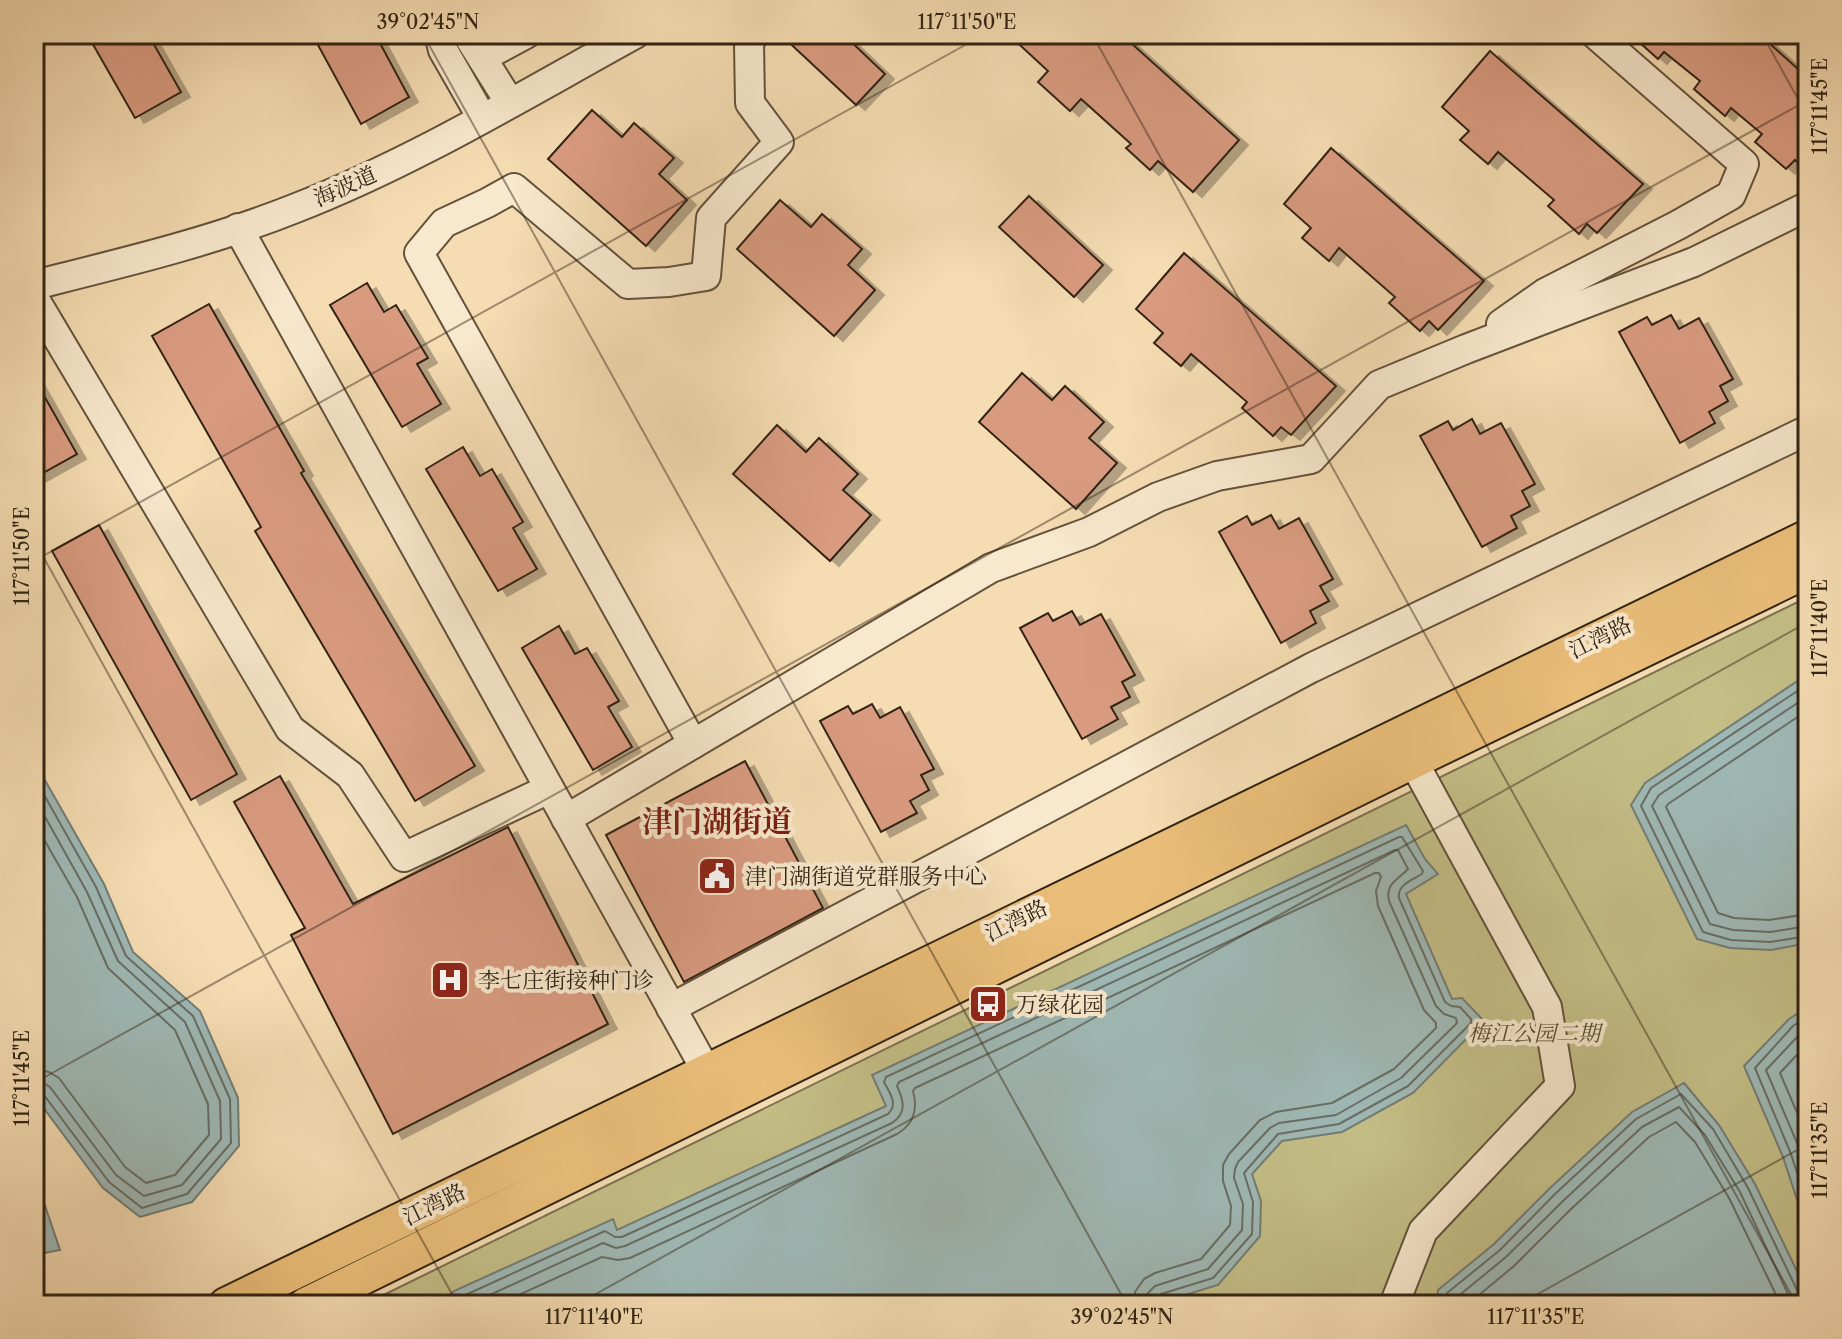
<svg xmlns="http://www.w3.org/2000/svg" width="1842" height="1339" viewBox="0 0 1842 1339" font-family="'Libre Caslon Text','Noto Serif SC',serif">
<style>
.green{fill:#c4be87;stroke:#7b714e;stroke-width:2}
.water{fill:#9fb9b6;stroke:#737d75;stroke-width:2}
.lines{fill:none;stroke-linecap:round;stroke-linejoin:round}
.shore{stroke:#686e65;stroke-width:2}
.building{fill:#d99b80;stroke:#322414;stroke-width:2;filter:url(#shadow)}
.minor-casing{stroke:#63523c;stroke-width:32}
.major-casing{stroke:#322414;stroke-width:38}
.minor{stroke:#f8e8cd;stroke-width:28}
.major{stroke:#eabe79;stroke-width:34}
.ticks{fill:none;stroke:#322414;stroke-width:2;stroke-opacity:0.45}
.labels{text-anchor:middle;stroke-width:8;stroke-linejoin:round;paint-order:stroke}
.street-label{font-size:22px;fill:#322414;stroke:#f8e8cd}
.poi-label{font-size:22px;fill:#322414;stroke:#f8e8cd;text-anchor:start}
.park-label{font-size:22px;font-style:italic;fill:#564a31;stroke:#f8e8cd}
.district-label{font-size:30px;font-weight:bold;fill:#7a1f14;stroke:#f8e8cd}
.neatline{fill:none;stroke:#322414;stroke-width:3}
.ticks-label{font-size:20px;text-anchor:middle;fill:#322414}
</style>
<defs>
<filter id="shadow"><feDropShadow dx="9" dy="5" stdDeviation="0" flood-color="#0004"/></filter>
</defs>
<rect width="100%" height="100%" fill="#f5dcb2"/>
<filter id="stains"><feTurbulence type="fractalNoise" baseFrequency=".0025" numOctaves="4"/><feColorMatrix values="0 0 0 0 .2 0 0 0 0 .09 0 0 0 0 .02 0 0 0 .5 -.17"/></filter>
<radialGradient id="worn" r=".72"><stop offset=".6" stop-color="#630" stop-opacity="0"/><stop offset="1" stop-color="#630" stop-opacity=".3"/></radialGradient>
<polygon class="green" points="1808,597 1808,1305 363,1305"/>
<g class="water">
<polygon points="1808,674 1808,943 1771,950 1730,948 1697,939 1631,805 1645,783"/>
<polygon points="34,761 104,884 133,952 200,1011 238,1098 239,1146 192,1202 140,1217 103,1188 34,1095"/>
<polygon points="1406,825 1425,859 1438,874 1406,894 1452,999 1462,998 1484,1021 1413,1093 1342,1132 1282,1141 1252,1174 1261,1201 1260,1236 1218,1285 1152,1305 438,1305 454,1291 613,1219 617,1230 886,1106 872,1075"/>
<polygon points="1808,1007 1808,1233 1783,1157 1744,1066 1789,1019"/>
<polygon points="1684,1083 1719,1125 1755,1184 1808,1294 1808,1305 1436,1305 1438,1290 1494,1244 1549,1189 1632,1112"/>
<polygon points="34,1173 60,1250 34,1255"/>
</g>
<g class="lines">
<g class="shore">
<polyline points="1808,684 1651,788 1641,806 1703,932 1731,940 1770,942 1808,936"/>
<polyline points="1808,696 1659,795 1652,806 1710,924 1733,930 1770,932 1808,926"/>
<polyline points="1808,710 1668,804 1666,807 1718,913 1734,918 1769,920 1808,914"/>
<polyline points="34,777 96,887 126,956 193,1016 230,1099 231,1143 187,1194 142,1208 109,1182 44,1095 39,1091 34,1091"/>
<polyline points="34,797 87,892 118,961 185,1022 220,1101 221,1139 182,1185 144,1196 116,1175 50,1087 42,1082 34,1081"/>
<polyline points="34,822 77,897 108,968 175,1030 208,1104 209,1135 175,1175 146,1183 125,1167 59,1078 49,1072 34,1069"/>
<polyline points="1808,1016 1793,1026 1755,1068 1791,1154 1808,1207"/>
<polyline points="1808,1028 1800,1034 1766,1070 1800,1150 1808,1175"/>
<polyline points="1808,1043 1780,1073 1808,1138"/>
<path d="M 450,1305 L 459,1298 L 605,1231 L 615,1237 L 622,1237 L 888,1114 C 899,1104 889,1092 884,1082 L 886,1077 L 1399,837 L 1402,837 L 1423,871 L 1422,874 C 1412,880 1397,885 1399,898 L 1445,1002 L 1451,1006 L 1460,1007 L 1471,1019 L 1471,1023 L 1408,1086 L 1339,1124 L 1278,1134 L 1244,1173 L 1253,1202 L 1252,1234 L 1213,1278 L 1161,1294 L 1157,1299 L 1156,1305"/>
<path d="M 468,1305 L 603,1243 L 616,1248 L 625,1246 L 892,1123 C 907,1113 904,1101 897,1086 L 899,1082 L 1395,850 L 1398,850 L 1408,869 C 1398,880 1385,883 1389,901 L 1436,1006 L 1444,1014 L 1456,1018 L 1457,1023 L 1401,1078 L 1336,1115 L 1279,1123 L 1270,1128 L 1238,1162 L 1235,1169 L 1234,1178 L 1243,1204 L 1242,1230 L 1208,1269 L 1155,1286 L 1147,1294 L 1146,1305"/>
<path d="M 497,1305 L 602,1257 L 618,1260 L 630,1258 L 897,1134 C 914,1124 918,1109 913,1091 L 915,1088 L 1375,873 L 1379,873 L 1381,877 L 1376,891 L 1378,906 L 1424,1010 L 1436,1023 L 1436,1028 L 1394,1069 L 1332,1103 L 1276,1112 L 1260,1120 L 1229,1154 L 1223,1165 L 1223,1181 L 1231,1206 L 1230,1225 L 1201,1259 L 1155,1273 L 1144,1279 L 1135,1292 L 1134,1305"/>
<polyline points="1444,1305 1447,1293 1500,1250 1555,1194 1636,1119 1681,1094 1713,1129 1748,1188 1797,1290 1801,1294 1808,1295"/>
<polyline points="1455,1305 1456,1298 1506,1257 1562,1202 1642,1127 1679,1107 1705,1135 1740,1192 1789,1296 1797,1303 1805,1305"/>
<polyline points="1467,1305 1514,1266 1570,1210 1649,1137 1676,1122 1695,1142 1729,1198 1781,1305"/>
</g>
</g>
<g class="building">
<polygon points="87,34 148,34 181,92 135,118"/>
<polygon points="312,34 375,34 409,97 361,124"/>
<polygon points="780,34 843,34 885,74 856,105"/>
<polygon points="1008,34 1121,34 1239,140 1193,192 1158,161 1150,170 1126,148 1131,144 1081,99 1070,111 1038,82 1048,71"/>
<polygon points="1630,34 1759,34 1808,78 1808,172 1795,160 1786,169 1755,142 1762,134 1731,108 1725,116 1694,89 1700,81 1664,52 1658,59"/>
<polygon points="1490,51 1643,184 1597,233 1587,224 1579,234 1548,206 1554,200 1498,152 1488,164 1460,140 1469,131 1442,107"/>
<polygon points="592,110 622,137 634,123 674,158 659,174 687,200 646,246 548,159"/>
<polygon points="1331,148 1484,281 1438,330 1429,321 1420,331 1389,303 1395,297 1339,248 1329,261 1302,238 1311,228 1284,204"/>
<polygon points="1029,196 1103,265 1074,297 999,227"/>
<polygon points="780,200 811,227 822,214 862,249 848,265 875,290 834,336 737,249"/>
<polygon points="1184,253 1336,386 1291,435 1281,427 1273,436 1242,408 1247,402 1191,354 1181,366 1154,343 1163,333 1136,309"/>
<polygon points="367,283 384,312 396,305 428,358 417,364 441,404 402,427 330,305"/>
<polygon points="209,304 304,471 301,473 475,766 415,801 255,531 261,527 152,336"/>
<polygon points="1671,315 1679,329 1699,318 1733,379 1720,386 1728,401 1709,412 1715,423 1680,443 1619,332 1647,317 1652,325"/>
<polygon points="1022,373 1052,400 1065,386 1104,422 1089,438 1117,463 1076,509 979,422"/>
<polygon points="34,378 77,454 34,478"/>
<polygon points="1472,419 1480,434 1501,423 1535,484 1522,491 1530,506 1511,516 1517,528 1482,547 1420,436 1448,421 1453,430"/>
<polygon points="777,425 806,452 819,438 858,474 843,490 871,515 830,561 733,474"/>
<polygon points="463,447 480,476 492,469 523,522 513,528 537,569 498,591 426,469"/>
<polygon points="1271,515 1279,529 1299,518 1333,579 1320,586 1329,601 1310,611 1316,623 1281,643 1219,532 1247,516 1252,525"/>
<polygon points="99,525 237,774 191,800 52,551"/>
<polygon points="1072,611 1080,625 1101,614 1135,675 1122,682 1130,697 1111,707 1118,719 1082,739 1020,628 1048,613 1053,621"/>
<polygon points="559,626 575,654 587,648 619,701 608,707 632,747 593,770 522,648"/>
<polygon points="872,704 880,718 900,707 934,769 921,775 929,790 910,801 917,813 881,832 820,721 848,706 853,714"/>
<polygon points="745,761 823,908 684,982 606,835"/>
<polygon points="280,776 353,904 508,827 608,1024 393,1134 291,935 305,928 234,802"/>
</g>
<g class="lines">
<defs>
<g id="minor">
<polyline points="439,34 443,50 482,118"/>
<polyline points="467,34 510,103"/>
<polyline points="483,57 526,34"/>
<polyline points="238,228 717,1090"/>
<path d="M 34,285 C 122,263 211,242 296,208 C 414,162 524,95 635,34"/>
<polyline points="34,298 290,729 350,775 404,857 549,789"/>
<polyline points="1501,324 1545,293 1678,225 1731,195 1744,164 1595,34"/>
<polyline points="693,744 419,253 444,223 487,203 514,188 628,284 669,282 706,276 711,218 779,142 750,103 749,43 754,34"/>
<polyline points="566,819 991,568 1089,532 1158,497 1217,476 1311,459 1379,385 1466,349 1694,262 1808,206"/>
<polyline points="671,1008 1311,668 1808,430"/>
<polyline points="1394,1305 1423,1231 1560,1086 1547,1007 1413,761"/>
</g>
<g id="major">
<polyline points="226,1305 1808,537"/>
<polyline points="306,1305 1413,761 1808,570"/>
</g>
</defs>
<use href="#minor" class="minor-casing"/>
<use href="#major" class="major-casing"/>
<use href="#minor" class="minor"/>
<use href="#major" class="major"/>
</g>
<path class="ticks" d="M 423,34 L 1127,1305M 1092,34 L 1797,1305M 1762,34 L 1808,117M 34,39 L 43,34M 34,540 L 458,1305M 34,561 L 985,34M 34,1083 L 1808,100M 576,1305 L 1808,622M 1518,1305 L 1808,1144"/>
<defs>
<symbol id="civic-square" viewBox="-11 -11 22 22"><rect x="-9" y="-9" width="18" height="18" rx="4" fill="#8f2418" stroke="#f8e8cd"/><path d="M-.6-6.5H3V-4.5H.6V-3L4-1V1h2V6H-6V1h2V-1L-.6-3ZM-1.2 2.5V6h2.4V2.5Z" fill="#fff"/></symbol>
<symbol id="hospital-square" viewBox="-11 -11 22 22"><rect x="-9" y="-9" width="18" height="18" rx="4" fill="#8f2418" stroke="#f8e8cd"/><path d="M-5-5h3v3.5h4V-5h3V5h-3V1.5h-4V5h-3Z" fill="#fff"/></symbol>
<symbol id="bus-square" viewBox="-11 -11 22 22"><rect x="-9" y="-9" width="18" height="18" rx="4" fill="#8f2418" stroke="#f8e8cd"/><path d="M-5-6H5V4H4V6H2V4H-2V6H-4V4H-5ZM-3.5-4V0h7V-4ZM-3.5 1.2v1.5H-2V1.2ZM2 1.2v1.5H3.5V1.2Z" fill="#fff"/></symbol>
</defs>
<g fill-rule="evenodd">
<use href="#civic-square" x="695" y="854" width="44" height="44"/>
<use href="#hospital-square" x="428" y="958" width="44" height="44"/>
<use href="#bus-square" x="966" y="982" width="44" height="44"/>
</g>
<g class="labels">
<g class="street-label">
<text transform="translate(345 186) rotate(-24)" y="8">海波道</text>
<text transform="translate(1600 637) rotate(-26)" y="8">江湾路</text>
<text transform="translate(1016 920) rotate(-26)" y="8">江湾路</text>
<text transform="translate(434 1204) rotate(-26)" y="8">江湾路</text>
</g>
<g class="poi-label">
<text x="745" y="884">津门湖街道党群服务中心</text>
<text x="478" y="988">李七庄街接种门诊</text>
<text x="1016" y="1012">万绿花园</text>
</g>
<g class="park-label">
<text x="1534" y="1041">梅江公园二期</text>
</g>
<g class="district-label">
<text x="717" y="832">津门湖街道</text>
</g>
</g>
<rect width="1842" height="1339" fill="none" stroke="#f5dcb2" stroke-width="88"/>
<rect x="44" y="44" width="1754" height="1251" class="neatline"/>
<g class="ticks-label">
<text x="428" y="29">39°02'45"N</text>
<text x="967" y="29">117°11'50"E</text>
<text transform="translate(1820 106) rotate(-90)" y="7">117°11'45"E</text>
<text transform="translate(22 556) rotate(-90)" y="7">117°11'50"E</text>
<text transform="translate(1820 628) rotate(-90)" y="7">117°11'40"E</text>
<text transform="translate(22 1078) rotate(-90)" y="7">117°11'45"E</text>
<text transform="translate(1820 1150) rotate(-90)" y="7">117°11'35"E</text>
<text x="594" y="1324">117°11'40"E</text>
<text x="1122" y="1324">39°02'45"N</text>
<text x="1536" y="1324">117°11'35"E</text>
</g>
<rect width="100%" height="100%" filter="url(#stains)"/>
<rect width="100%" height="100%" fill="url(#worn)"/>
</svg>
